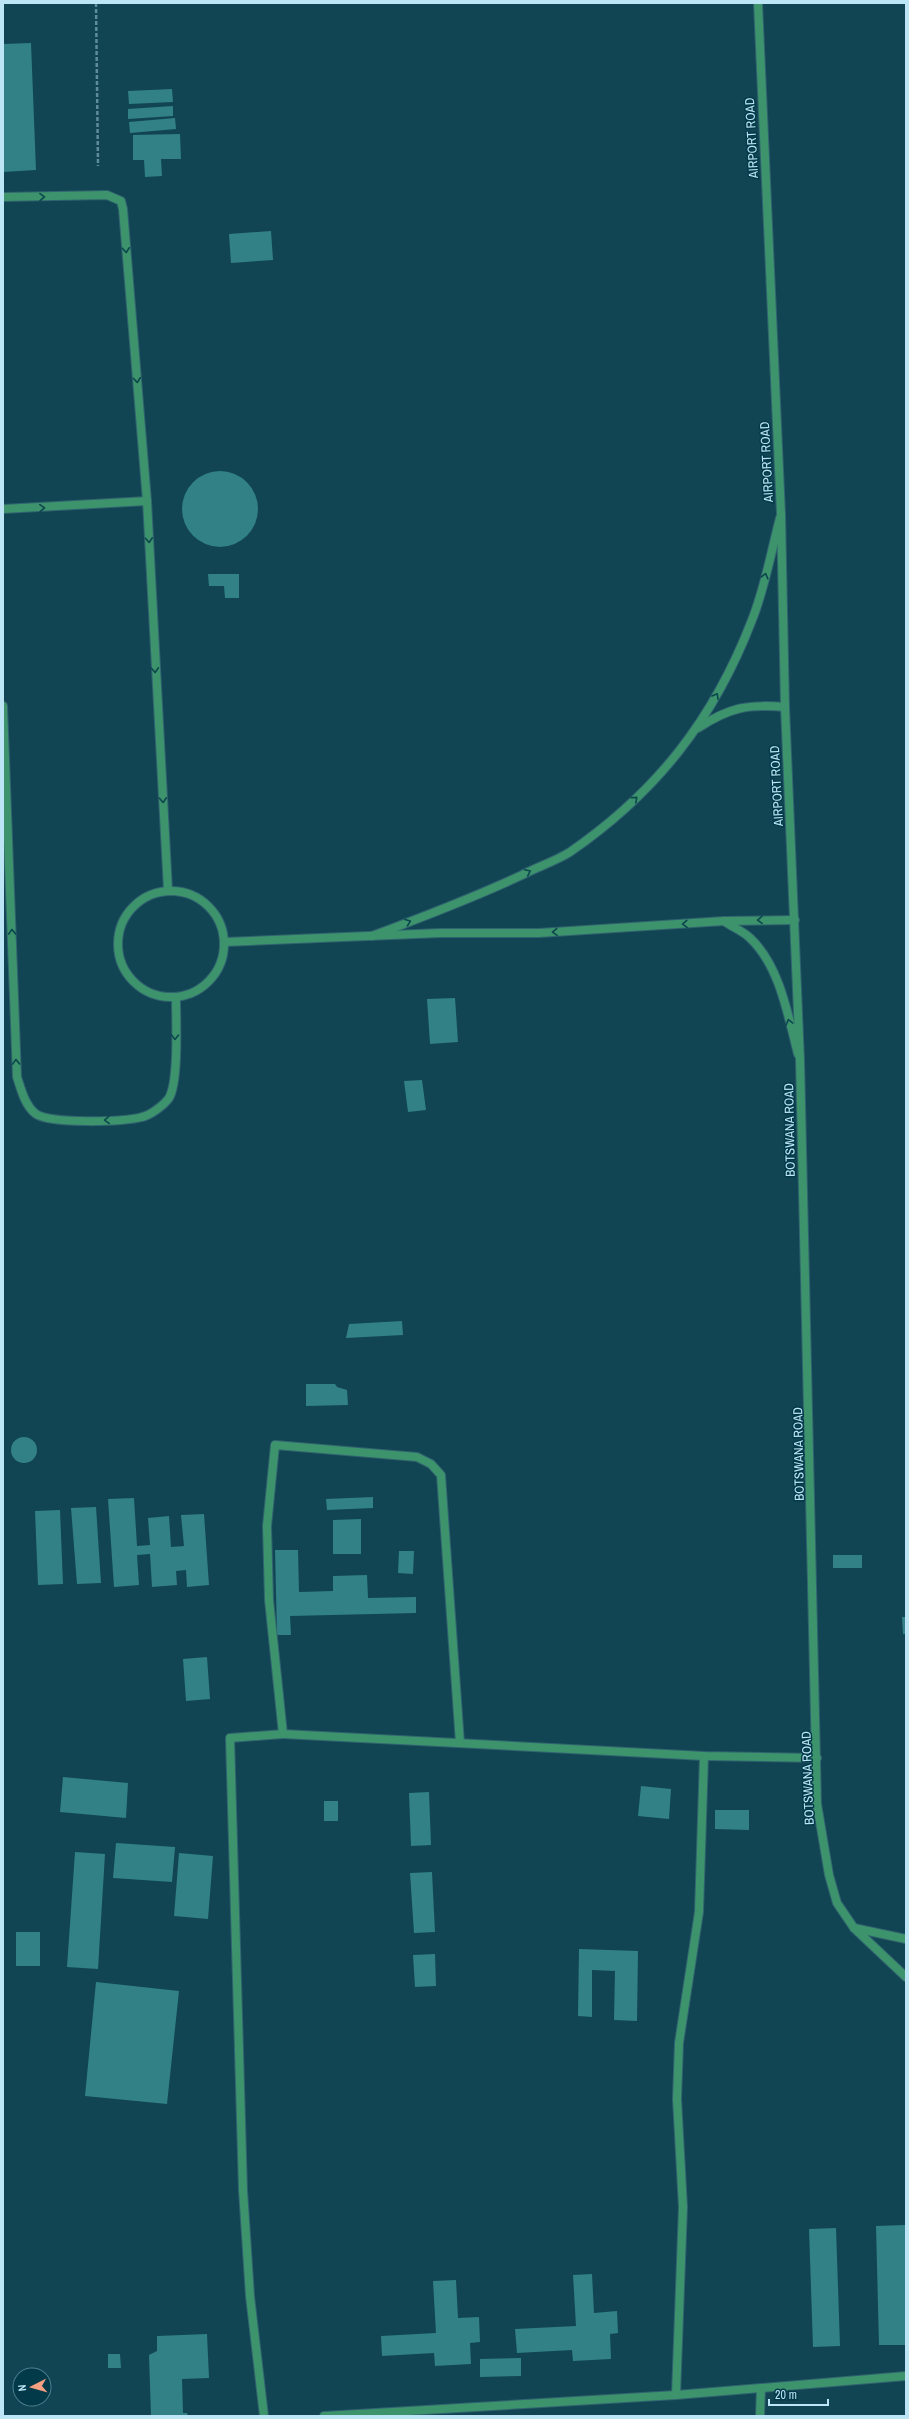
<svg xmlns="http://www.w3.org/2000/svg" width="909" height="2419" viewBox="0 0 909 2419" font-family="'Archivo Narrow',sans-serif">
<style>
.building{fill:#318187}
.lines{fill:none;stroke-linecap:round;stroke-linejoin:round}
.service-casing{stroke:#316270;stroke-width:10}
.minor-casing{stroke:#316270;stroke-width:10}
.tertiary-casing{stroke:#316270;stroke-width:10}
.path{stroke:#5d8c9a;stroke-width:2.5;stroke-dasharray:4 2;stroke-linecap:butt}
.service{stroke:#3c936c;stroke-width:8}
.minor{stroke:#3c936c;stroke-width:8}
.tertiary{stroke:#3c936c;stroke-width:8}
.oneway{stroke:#0c474e}
.labels{text-anchor:middle;stroke-width:3;stroke-linejoin:round;paint-order:stroke}
.street-label{font-size:13px;fill:#bce6f5;stroke:#033a49}
</style>
<rect width="100%" height="100%" fill="#124553"/>
<g class="building">
<polygon points="31,43 36,170 3,172 3,44"/>
<polygon points="172,89 173,102 129,104 128,91"/>
<polygon points="173,106 173,116 128,119 128,109"/>
<polygon points="175,118 176,129 130,133 129,122"/>
<polygon points="180,134 181,159 161,159 162,176 145,177 144,160 133,160 133,135"/>
<polygon points="271,231 273,260 231,263 229,234"/>
<circle cx="220" cy="509" r="38"/>
<polygon points="208,574 239,574 239,598 225,598 224,586 209,586"/>
<polygon points="455,998 458,1042 430,1044 427,999"/>
<polygon points="422,1080 426,1110 408,1112 404,1081"/>
<polygon points="402,1321 403,1335 346,1338 349,1324"/>
<polygon points="306,1384 335,1384 337,1387 347,1390 348,1405 306,1406"/>
<circle cx="24" cy="1450" r="13"/>
<polygon points="373,1497 373,1508 327,1510 326,1499"/>
<polygon points="134,1498 137,1546 150,1545 148,1518 169,1516 171,1547 184,1546 181,1515 204,1514 209,1585 187,1587 186,1570 176,1571 177,1585 152,1587 150,1554 137,1555 139,1585 114,1587 108,1499"/>
<polygon points="96,1507 101,1583 77,1584 71,1508"/>
<polygon points="60,1510 63,1584 38,1585 35,1511"/>
<polygon points="361,1519 361,1554 333,1554 333,1520"/>
<polygon points="275,1550 298,1550 299,1592 333,1591 333,1576 367,1575 368,1598 416,1597 416,1613 290,1616 291,1635 277,1635"/>
<polygon points="399,1551 414,1551 413,1574 398,1573"/>
<rect x="833" y="1555" width="29" height="13"/>
<polygon points="902,1617 906,1617 906,1634 903,1634"/>
<polygon points="207,1657 210,1699 186,1701 183,1659"/>
<polygon points="63,1777 128,1783 126,1818 60,1812"/>
<polygon points="641,1786 671,1789 669,1819 638,1816"/>
<polygon points="429,1792 431,1845 411,1846 409,1793"/>
<rect x="324" y="1801" width="14" height="20"/>
<polygon points="715,1810 749,1810 749,1830 715,1829"/>
<polygon points="116,1843 175,1847 172,1882 113,1878"/>
<polygon points="75,1852 105,1854 98,1969 67,1967"/>
<polygon points="179,1853 213,1856 208,1919 174,1916"/>
<polygon points="432,1872 435,1932 414,1933 410,1873"/>
<rect x="16" y="1932" width="24" height="34"/>
<polygon points="579,1949 638,1951 637,2021 614,2020 615,1971 592,1970 592,2017 578,2016"/>
<polygon points="435,1954 436,1986 415,1987 413,1955"/>
<polygon points="96,1982 179,1991 167,2104 85,2096"/>
<polygon points="905,2225 906,2345 879,2345 876,2226"/>
<polygon points="836,2228 840,2346 813,2347 809,2229"/>
<polygon points="592,2274 594,2313 617,2311 618,2333 610,2334 611,2359 573,2361 572,2350 517,2353 515,2329 576,2326 573,2275"/>
<polygon points="456,2280 458,2318 479,2317 480,2342 470,2343 471,2364 435,2366 434,2353 382,2356 381,2336 436,2333 433,2281"/>
<polygon points="207,2334 209,2378 182,2379 183,2413 187,2413 188,2416 151,2416 149,2355 157,2351 157,2336"/>
<polygon points="108,2354 120,2354 121,2368 108,2368"/>
<polygon points="521,2358 521,2376 480,2377 480,2359"/>
</g>
<g class="lines">
<defs>
<g id="service">
<polyline points="3,197 107,195 121,201 123,209 147,501 168,890"/>
<polyline points="3,509 147,501"/>
<path d="M 3,706 L 17,1077 C 21,1089 25,1106 36,1114 C 51,1124 123,1122 142,1117 C 151,1115 164,1105 169,1098 C 179,1081 176,1020 176,998"/>
<path d="M 698,728 C 730,707 748,704 785,707"/>
<circle cx="171" cy="944" r="53"/>
<path d="M 724,921 C 732,927 743,931 750,938 C 780,966 788,1016 798,1054"/>
<path d="M 372,936 C 423,917 473,898 522,875 C 537,867 556,861 570,852 C 657,792 714,719 752,620 C 765,588 771,552 780,518"/>
<polyline points="225,942 440,933 539,933 724,921 795,920"/>
<polyline points="283,1734 704,1756 817,1758"/>
<polyline points="676,2395 683,2207 677,2099 679,2043 699,1912 704,1756"/>
<polyline points="264,2416 250,2296 243,2190 230,1738 283,1734 269,1600 267,1526 275,1445 417,1457 431,1464 441,1475 460,1743"/>
<polyline points="324,2416 676,2395 906,2376"/>
<polyline points="760,2416 761,2388"/>
</g>
<polyline id="minor" points="854,1928 906,1977"/>
<polyline id="tertiary" points="758,3 781,514 785,707 800,1060 817,1804 829,1875 837,1903 854,1928 906,1939"/>
</defs>
<use href="#service" class="service-casing"/>
<use href="#minor" class="minor-casing"/>
<use href="#tertiary" class="tertiary-casing"/>
<polyline class="path" points="96,3 98,166"/>
<use href="#service" class="service"/>
<use href="#minor" class="minor"/>
<use href="#tertiary" class="tertiary"/>
</g>
<defs><path id="oneway-chevron" d="M-2-3.5L2.5 0L-2 3.5" fill="none" stroke-width="1.6" stroke-linecap="round" stroke-linejoin="round"/></defs>
<g class="oneway">
<use href="#oneway-chevron" transform="translate(42 197) rotate(-1)"/>
<use href="#oneway-chevron" transform="translate(126 250) rotate(85)"/>
<use href="#oneway-chevron" transform="translate(137 380) rotate(85)"/>
<use href="#oneway-chevron" transform="translate(42 508) rotate(-2)"/>
<use href="#oneway-chevron" transform="translate(149 540) rotate(87)"/>
<use href="#oneway-chevron" transform="translate(765 576) rotate(-75)"/>
<use href="#oneway-chevron" transform="translate(155 670) rotate(87)"/>
<use href="#oneway-chevron" transform="translate(716 696) rotate(-61)"/>
<use href="#oneway-chevron" transform="translate(635 799) rotate(-42)"/>
<use href="#oneway-chevron" transform="translate(163 800) rotate(87)"/>
<use href="#oneway-chevron" transform="translate(528 872) rotate(-25)"/>
<use href="#oneway-chevron" transform="translate(760 920) rotate(179)"/>
<use href="#oneway-chevron" transform="translate(408 922) rotate(-21)"/>
<use href="#oneway-chevron" transform="translate(685 924) rotate(177)"/>
<use href="#oneway-chevron" transform="translate(12 932) rotate(-92)"/>
<use href="#oneway-chevron" transform="translate(555 932) rotate(177)"/>
<use href="#oneway-chevron" transform="translate(789 1022) rotate(-105)"/>
<use href="#oneway-chevron" transform="translate(175 1037) rotate(91)"/>
<use href="#oneway-chevron" transform="translate(16 1062) rotate(-92)"/>
<use href="#oneway-chevron" transform="translate(107 1120) rotate(178)"/>
</g>
<g class="labels">
<g class="street-label">
<text transform="translate(751 138) rotate(-93)" y="5">AIRPORT ROAD</text>
<text transform="translate(766 462) rotate(-93)" y="5">AIRPORT ROAD</text>
<text transform="translate(776 786) rotate(-93)" y="5">AIRPORT ROAD</text>
<text transform="translate(789 1130) rotate(-91)" y="5">BOTSWANA ROAD</text>
<text transform="translate(798 1454) rotate(-91)" y="5">BOTSWANA ROAD</text>
<text transform="translate(807 1778) rotate(-92)" y="5">BOTSWANA ROAD</text>
</g>
</g>
<rect width="909" height="2419" fill="none" stroke="#bce6f5" stroke-width="8"/>
<g transform="translate(32 2387) rotate(264)"><circle r="19" fill="#033a49" stroke="#4d7f8e"/>
<path d="M0-3L7 15L0 10L-7 15Z" fill="#f2a081"/>
<text y="-6" font-size="11" font-weight="bold" text-anchor="middle" fill="#bce6f5">N</text>
</g>
<path d="M769 2399v6h59v-6" fill="none" stroke="#bce6f5" stroke-width="2"/>
<text x="775" y="2399" font-size="12" fill="#bce6f5" stroke="#033a49" stroke-width="3" paint-order="stroke">20 m</text>
</svg>
